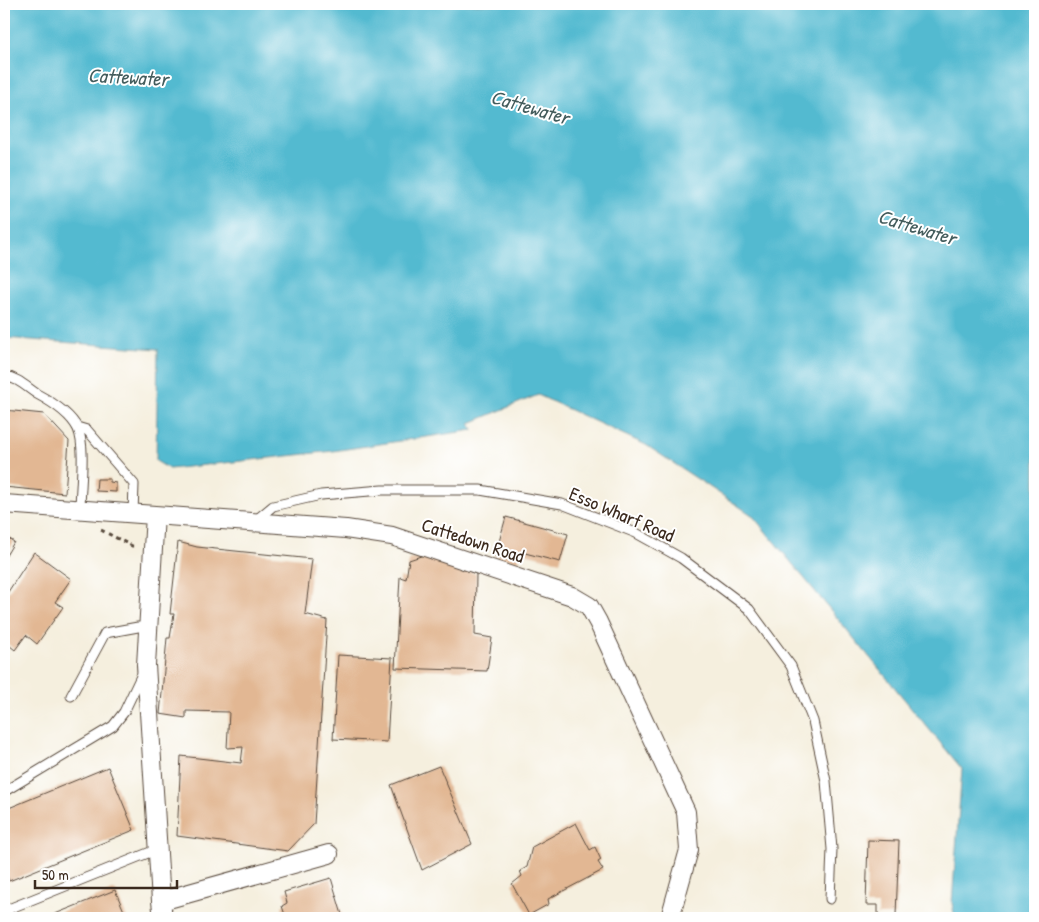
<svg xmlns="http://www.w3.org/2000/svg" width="1039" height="922" font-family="'Patrick Hand',sans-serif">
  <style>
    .water { fill: #53bad0; stroke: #477277 }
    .building { fill: #e2b793 }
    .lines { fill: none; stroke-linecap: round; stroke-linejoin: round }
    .service-casing { stroke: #57483b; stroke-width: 11 }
    .minor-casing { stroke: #57483b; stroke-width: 20 }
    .path { stroke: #57483b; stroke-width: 3; stroke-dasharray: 4 4; stroke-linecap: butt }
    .service { stroke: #fff; stroke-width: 9 }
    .minor { stroke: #fff; stroke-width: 18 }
    .labels { text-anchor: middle; stroke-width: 4; stroke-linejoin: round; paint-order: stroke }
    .street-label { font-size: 19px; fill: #3b2a1e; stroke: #fff }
    .water-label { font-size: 20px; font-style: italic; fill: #435c5c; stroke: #fff }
  </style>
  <rect width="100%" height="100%" fill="#fff"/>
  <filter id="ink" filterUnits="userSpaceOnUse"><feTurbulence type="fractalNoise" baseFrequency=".02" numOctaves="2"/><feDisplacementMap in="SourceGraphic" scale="10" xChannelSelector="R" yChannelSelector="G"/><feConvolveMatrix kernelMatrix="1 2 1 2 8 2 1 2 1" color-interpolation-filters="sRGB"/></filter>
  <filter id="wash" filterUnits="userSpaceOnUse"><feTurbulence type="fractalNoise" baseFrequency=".0096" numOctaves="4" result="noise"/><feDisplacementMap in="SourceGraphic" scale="20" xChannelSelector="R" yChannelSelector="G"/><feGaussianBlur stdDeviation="1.12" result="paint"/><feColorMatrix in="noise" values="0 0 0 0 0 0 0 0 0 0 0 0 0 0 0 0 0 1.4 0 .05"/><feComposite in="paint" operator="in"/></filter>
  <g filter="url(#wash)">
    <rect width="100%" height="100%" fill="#f5efde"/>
    <path class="water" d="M4 4H1035V918H955L952 903 962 769 752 515 646 445 538 395 470 423 473 430 333 451 169 469 156 461 158 349 4 338Z"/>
    <g id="blocks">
      <path class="building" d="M4 410 44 414 69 441 65 493 4 487Z
        M97 479H110V482L116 483V492L96 491Z
        M506 517 568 534 560 562 521 552 518 562 495 556Z
        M4 535 14 542 4 559Z
        M178 542 197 547 312 559 305 614 327 620 314 824 288 851 177 836 181 756 241 763 243 747 227 748 229 712 186 711V718L160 714 167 638H170L174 614H170Z
        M34 552 71 579 55 602 63 607 37 644 26 635 15 650 4 641V598Z
        M424 555 476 574 475 635 492 638 487 671 395 668 400 577 406 579 409 560Z
        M338 655 392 658 387 742 333 739Z
        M439 766 472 844 422 870 391 785Z
        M108 767 134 830 9 881 4 868V810Z
        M576 823 590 850 595 847 601 860 598 862 603 870 548 899 549 904 529 915 512 884 522 876 520 871 527 867 532 847Z
        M868 840 899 841 896 915H878V905H866Z
        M331 878 343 918H286L282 906 287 903 284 892Z
        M115 890 127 918H45Z"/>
    </g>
  </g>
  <g filter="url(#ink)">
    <use href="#blocks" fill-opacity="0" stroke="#57483b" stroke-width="1"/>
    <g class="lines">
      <defs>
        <path id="service" d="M4 376C18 378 25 386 37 394 52 402 70 413 78 429 86 448 80 488 80 510
          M77 427 87 430 134 484 133 514
          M255 521 273 506 321 495 382 490H480L562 504 636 533 681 558 749 609 791 666 813 721 826 781 832 849 830 899
          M71 696 105 633 138 627H149
          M5 791 113 726 124 712 143 672
          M10 918 6 910 158 849"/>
        <path id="minor" d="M4 504 346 529 392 536 572 596 589 606 598 622 686 812 689 850 670 918
          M155 515 146 665 161 901 163 918
          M161 901 329 854"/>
      </defs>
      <use href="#service" class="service-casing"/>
      <use href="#minor" class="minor-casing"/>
      <path class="path" d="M101 530 132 546H136"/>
      <use href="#service" class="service"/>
      <use href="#minor" class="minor"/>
    </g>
  </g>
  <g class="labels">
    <g class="street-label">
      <text transform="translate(622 514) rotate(23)" y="7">Esso Wharf Road</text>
      <text transform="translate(473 540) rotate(18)" y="7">Cattedown Road</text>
    </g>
    <g class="water-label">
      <text transform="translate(128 77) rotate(3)" y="7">Cattewater</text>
      <text transform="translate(530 107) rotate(16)" y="7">Cattewater</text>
      <text transform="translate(917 227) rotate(17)" y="7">Cattewater</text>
    </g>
  </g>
  <rect width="1039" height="922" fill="none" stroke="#fff" stroke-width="20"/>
  <path d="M35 880v8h142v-8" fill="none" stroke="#3b2a1e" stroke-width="2.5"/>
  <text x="42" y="880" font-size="15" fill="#3b2a1e" stroke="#ffffff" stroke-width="4" paint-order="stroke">50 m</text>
</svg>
